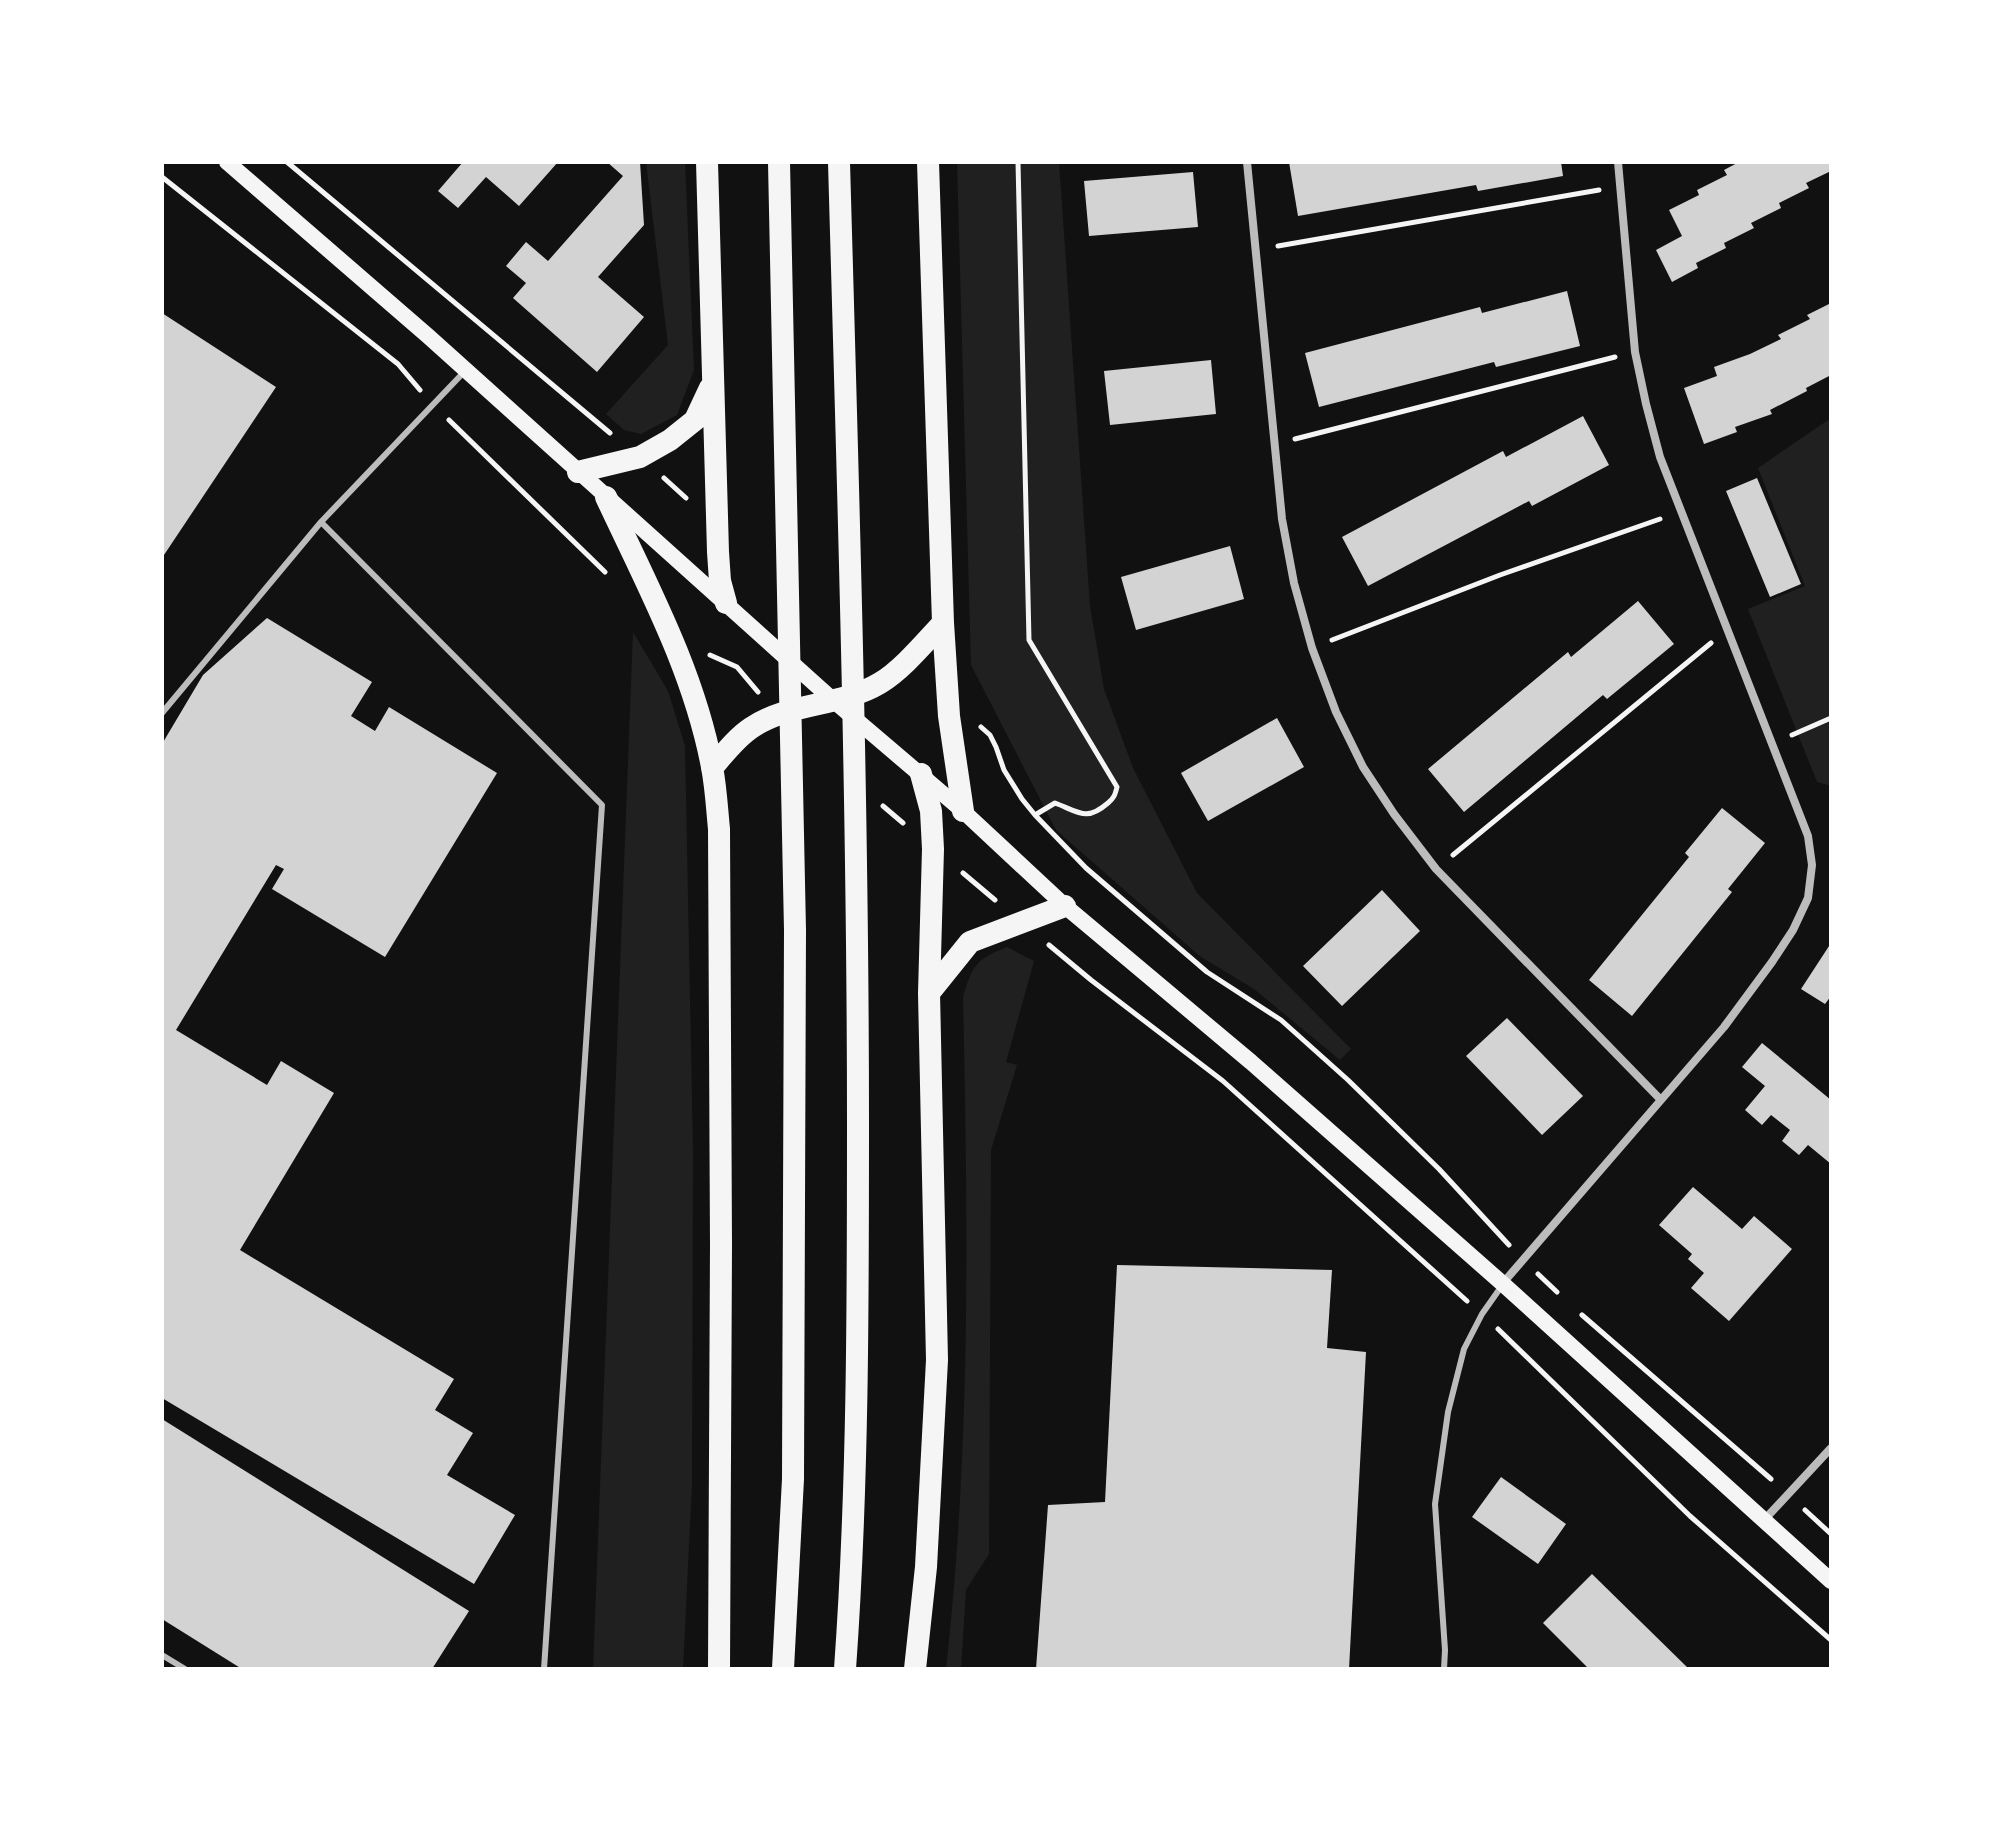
<svg xmlns="http://www.w3.org/2000/svg" width="1993" height="1831" font-family="'IBM Plex Sans',sans-serif">
  <style>
    .green { fill: #202020 }
    .building { fill: #d3d3d3 }
    .lines { fill: none; stroke-linecap: round; stroke-linejoin: round }
    .path { stroke: #f5f5f5; stroke-width: 5 }
    .service { stroke: #bcbcbc; stroke-width: 6 }
    .minor { stroke: #bcbcbc; stroke-width: 8 }
    .secondary { stroke: #f5f5f5; stroke-width: 16 }
    .trunk { stroke: #f5f5f5; stroke-width: 22 }
  </style>
  <rect width="100%" height="100%" fill="#111"/>
  <path class="green" d="M646 162H685L694 370 677 415 641 434 624 430 606 414 668 345Z
    M957 162H1059L1090 606 1104 689 1133 768 1197 893 1351 1049 1340 1060 1254 989 1201 957 1056 830 971 665Z
    M1831 418V786L1817 782 1748 609 1805 586 1758 468Z
    M633 632 668 691 685 746 693 1151 692 1484 683 1669H593Z
    M1007 947 1034 961 1006 1062 1017 1065 991 1150 989 1554 966 1590 961 1669H946C971 1446 968 1221 963 997 972 966 976 959 1007 947Z"/>
  <path class="building" d="M463 162H558L519 206 486 177 458 208 438 191Z
    M607 162H640L644 225 598 277 644 317 597 372 513 298 526 283 506 266 526 242 548 261 623 176Z
    M1289 162H1561L1563 176 1478 191 1476 185 1298 216Z
    M1739 162H1831V171L1806 183 1809 188 1779 203 1781 208 1751 223 1754 228 1724 243 1726 248 1696 263 1698 268 1672 282 1656 250 1682 236 1669 210 1699 195 1697 190 1727 175 1724 170Z
    M1193 172 1198 227 1089 236 1084 181Z
    M1567 291 1580 346 1496 367 1494 362 1319 407 1305 353 1480 307 1482 313Z
    M1831 303V375L1806 388 1807 391 1770 410 1772 414 1735 427 1737 432 1704 444 1684 388 1717 376 1714 367 1750 354 1781 339 1778 335 1810 319 1807 315Z
    M162 313 276 387 162 558Z
    M1211 360 1216 414 1110 425 1104 371Z
    M1583 416 1609 465 1532 506 1529 501 1368 586 1342 537 1503 451 1506 457Z
    M1757 478 1801 584 1770 597 1726 491Z
    M1230 546 1244 599 1136 630 1121 577Z
    M1638 601 1674 644 1607 699 1603 695 1464 812 1428 769 1568 652 1571 657Z
    M267 618 372 682 351 716 375 731 389 707 497 773 385 957 272 889 284 869 276 865 176 1030 267 1085 281 1061 334 1093 240 1250 454 1379 435 1410 473 1433 447 1475 515 1515 474 1584 162 1398V744L203 675Z
    M1277 718 1304 767 1208 821 1181 773Z
    M1722 808 1765 843 1728 889 1732 892 1632 1016 1589 980 1689 857 1685 853Z
    M1382 890 1420 931 1342 1006 1303 966Z
    M1831 943V996L1825 1004 1801 989Z
    M1507 1018 1583 1096 1542 1135 1466 1056Z
    M1762 1043 1831 1100V1164L1808 1145 1799 1155 1782 1141 1790 1130 1771 1115 1762 1125 1745 1110 1765 1086 1742 1067Z
    M1693 1187 1742 1229 1754 1216 1792 1249 1729 1321 1691 1288 1704 1273 1688 1259 1692 1254 1659 1225Z
    M1117 1265 1332 1270 1327 1348 1366 1352 1349 1669H1036L1048 1505 1105 1502Z
    M162 1419 469 1611 432 1669H242L162 1619Z
    M1501 1477 1566 1524 1538 1564 1472 1517Z
    M1592 1574 1689 1669H1589L1543 1623Z"/>
  <g class="lines">
    <path class="path" d="M287 162 610 433
      M1018 162 1029 640 1117 787C1115 795 1114 798 1108 803 1086 822 1079 812 1055 803L1035 815
      M162 177 398 364 420 390
      M1278 246 1599 190
      M449 420 605 572
      M1295 439 1615 357
      M664 478 686 498
      M1332 640 1500 575 1660 519
      M710 655 737 667 758 692
      M981 727 990 735 996 747 1004 770 1022 799 1035 815 1086 868 1207 972 1281 1020 1348 1080 1439 1169 1509 1245
      M1792 735 1831 718
      M883 806 903 823
      M1453 855 1711 643
      M963 873 995 900
      M1049 945 1091 980 1223 1081 1467 1301
      M1538 1274 1557 1292
      M1582 1315 1771 1479
      M1498 1329 1690 1516 1831 1640
      M1805 1510 1831 1534"/>
    <path class="service" d="M465 371 321 522 602 805 544 1669
      M162 713 321 522
      M162 1655 185 1669
      M1444 1669 1445 1650 1435 1504 1448 1412 1464 1349 1482 1314 1501 1287"/>
    <path class="minor" d="M1247 162 1282 519 1294 583 1312 648 1336 712 1363 767 1394 814 1436 869 1661 1100
      M1503 1283 1724 1027 1772 962 1793 930 1808 898 1812 865 1808 836 1660 457 1646 404 1635 352 1618 162
      M1765 1519 1831 1448"/>
    <path class="secondary" d="M227 162 428 336 834 701 963 811 1065 906 1251 1062 1503 1284 1831 1581"/>
    <path class="trunk" d="M707 162 718 552 720 581 726 603
      M779 162 795 930 793 1479 783 1669
      M839 162C848 482 858 803 858 1124 858 1306 858 1488 845 1669
      M928 162 943 623 949 716 963 811
      M578 472 640 457 670 440 695 420 710 388
      M606 497C647 585 694 671 712 767 716 788 717 809 719 829L721 1245 719 1669
      M712 768C724 754 736 738 751 728 789 702 840 707 880 683 902 670 925 642 943 623
      M929 993 970 942 1065 906
      M915 1669 926 1567 937 1360 929 993 933 849 931 811 921 774"/>
  </g>
  <rect width="1993" height="1831" fill="none" stroke="#ffffff" stroke-width="328"/>
</svg>
